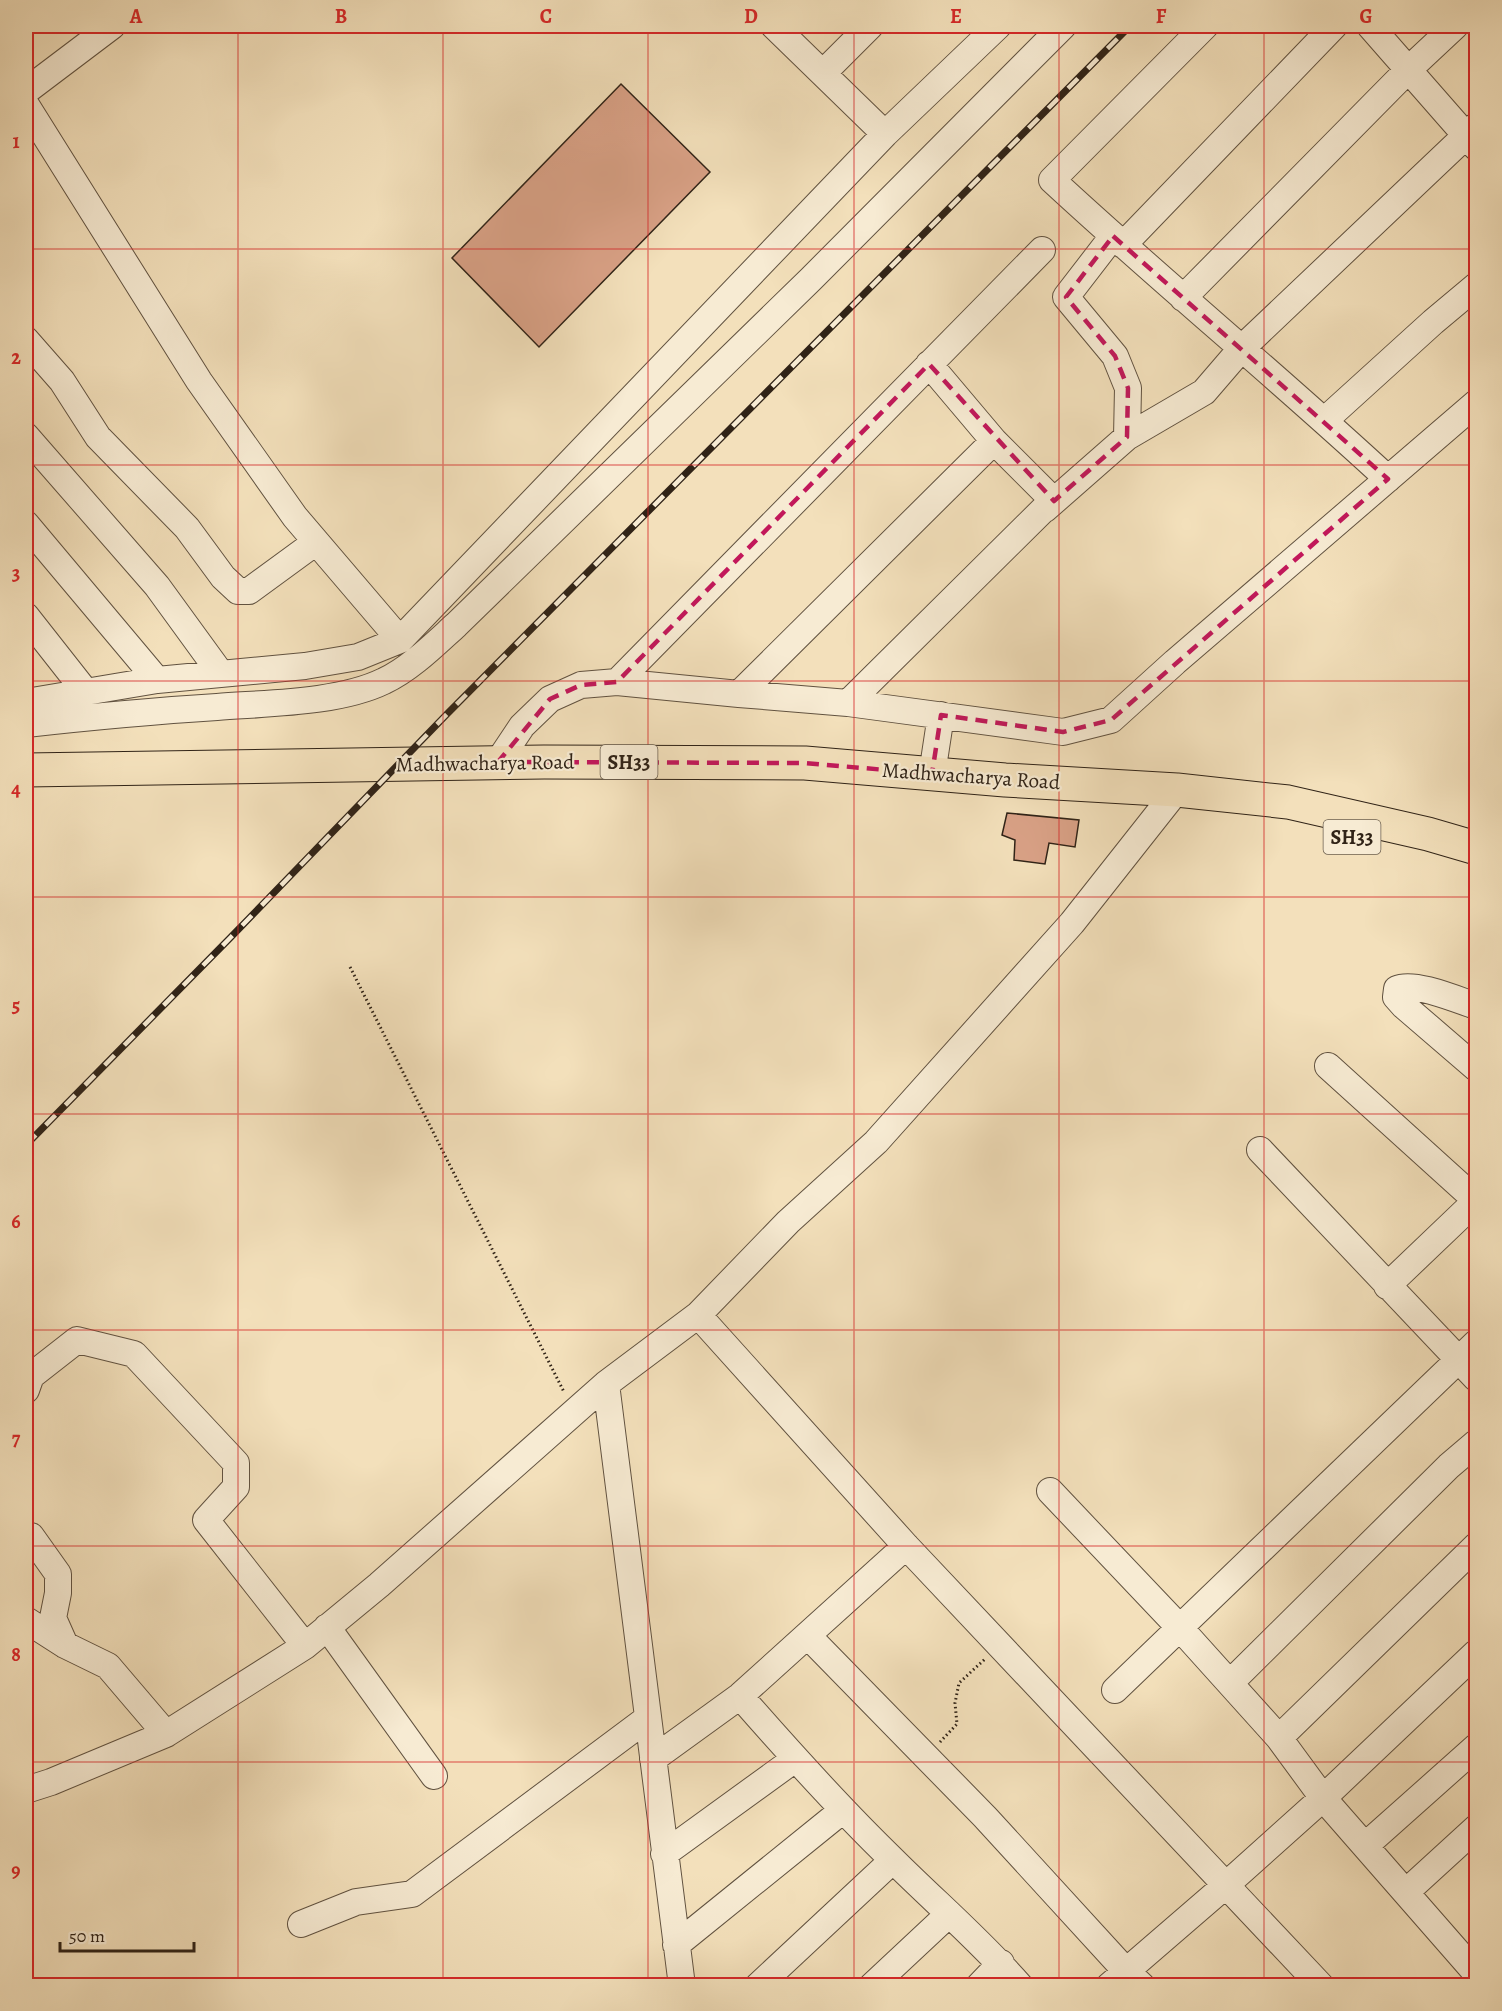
<svg xmlns="http://www.w3.org/2000/svg" width="1502" height="2011" font-family="Alegreya,serif">
  <style>
    .building { fill: #d9a186; stroke: #302317; stroke-width: 1.5 }
    .lines { fill: none; stroke-linecap: round; stroke-linejoin: round }
    .minor-casing { stroke: #615240; stroke-width: 28 }
    .major-casing { stroke: #302317; stroke-width: 35 }
    .path { stroke: #302317; stroke-width: 3; stroke-dasharray: 1.5 3; stroke-linecap: butt }
    .minor { stroke: #f7ebd3; stroke-width: 26 }
    .major { stroke: #f3e0bb; stroke-width: 33 }
    .rail-casing { stroke: #302317; stroke-width: 7 }
    .rail { stroke: #f7ebd3; stroke-width: 4.5; stroke-dasharray: 14; stroke-linecap: butt }
    .marked { fill: none; stroke: #c2185b; stroke-width: 4.5; stroke-dasharray: 12 8; stroke-linejoin: round }
    .grid { fill: none; stroke: #d62828; stroke-width: 1.5; stroke-opacity: 0.55 }
    .labels { text-anchor: middle; stroke-width: 4.5; stroke-linejoin: round; paint-order: stroke }
    .shield { fill: #f7ebd3; stroke: #6c5f4f; stroke-width: 1.5 }
    .shield-label { font-size: 20px; font-weight: bold; fill: #302317 }
    .street-label { font-size: 21px; fill: #302317; stroke: #f7ebd3 }
    .neatline { fill: none; stroke: #d62828; stroke-width: 2 }
    .grid-label { font-size: 20px; text-anchor: middle; font-weight: bold; fill: #d62828 }
  </style>
  <rect width="100%" height="100%" fill="#f3e0bb"/>
  <filter id="stains"><feTurbulence type="fractalNoise" baseFrequency=".00333" numOctaves="4"/><feColorMatrix values="0 0 0 0 .2 0 0 0 0 .09 0 0 0 0 .02 0 0 0 .5 -.17"/></filter>
  <radialGradient id="worn" r=".72"><stop offset=".6" stop-color="#630" stop-opacity="0"/><stop offset="1" stop-color="#630" stop-opacity=".3"/></radialGradient>
  <path class="building" d="M621 84 710 172 539 347 452 258Z
    M1007 813 1079 820 1075 847 1049 843 1045 864 1014 860 1015 840 1002 835Z"/>
  <g class="lines">
    <defs>
      <path id="minor" d="M774 26 885 134
        M1205 26 1052 180C1162 282 1278 377 1388 479
        M1370 26 1476 147
        M823 73 870 26
        M26 91 112 26
        M26 105 199 381 295 517 400 640
        M1113 236 1066 297 1115 356 1128 388 1127 437
        M1123 245 1334 26
        M1183 298 1408 70 1455 26
        M26 340 62 381 98 437 187 528 223 577 238 591H249L316 542
        M1325 420 1433 322 1476 286
        M26 436 157 586 221 674
        M1045 509 1127 437 1204 392 1241 349 1476 126
        M26 524 157 680
        M26 616 85 691
        M617 682 1042 250
        M739 694 994 441
        M26 702 157 680 305 666 358 657 400 640 885 134 998 26
        M848 703 1053 500 994 441 929 364
        M26 724C89 717 153 711 217 707 268 703 339 703 384 681 410 669 435 644 456 625L811 279 1063 26
        M498 762 522 726 550 699 581 685 617 682 739 694 848 703 1063 732 1111 720 1175 662 1476 403
        M932 774 941 715
        M1476 1006C1458 1000 1414 981 1397 989L1396 997 1404 1006 1476 1068
        M1328 1066 1476 1200
        M1260 1150 1476 1378
        M1387 1286 1476 1201
        M698 1315 906 1546 1321 1986
        M606 1384 682 1986
        M26 1390 31 1376 77 1340 134 1354 236 1463V1487L206 1520 305 1646
        M1050 1491 1180 1628 1279 1738 1323 1798 1476 1973
        M31 1536 58 1574V1593L53 1618 65 1645
        M26 1620 65 1645 108 1666 166 1734
        M327 1627 434 1776
        M808 1636 985 1817 1125 1970 1142 1986
        M1230 1683 1449 1466 1476 1443
        M1115 1690 1476 1343
        M740 1696C789 1752 839 1808 893 1860 935 1902 981 1941 1020 1986
        M1279 1738 1476 1546
        M653 1759 740 1696 906 1546
        M26 1790 51 1782 166 1734 305 1646 379 1585 606 1384 698 1315 788 1222 876 1142 1072 923 1177 790
        M1366 1845 1476 1747
        M664 1854 795 1759
        M1406 1892 1476 1828
        M301 1924 356 1902 412 1894 648 1718
        M676 1945 843 1810
        M758 1986 893 1860
        M872 1986 949 1914
        M979 1986 1001 1963
        M1109 1986 1226 1885 1323 1798 1476 1653"/>
      <path id="major" d="M26 770 544 762 805 763 1005 780 1177 790 1288 802 1428 834 1476 848"/>
    </defs>
    <use href="#minor" class="minor-casing"/>
    <use href="#major" class="major-casing"/>
    <path class="path" d="M350 967 564 1392
      M940 1742 957 1724 955 1703 959 1683 985 1659"/>
    <use href="#minor" class="minor"/>
    <use href="#major" class="major"/>
    <defs>
      <path id="rail" d="M26 1145 231 937 447 714 1130 26"/>
    </defs>
    <use href="#rail" class="rail-casing"/>
    <use href="#rail" class="rail"/>
  </g>
  <path class="marked" d="M1113 236 1388 479 1111 720 1063 732 941 715 932 774 805 763 498 762 550 699 581 685 617 682 929 364 1054 501 1127 437 1128 388 1115 356 1066 297Z"/>
  <path class="grid" d="M238 26V1986M443 26V1986M648 26V1986M854 26V1986M1059 26V1986M1264 26V1986M26 249H1476M26 465H1476M26 681H1476M26 897H1476M26 1114H1476M26 1330H1476M26 1546H1476M26 1762H1476"/>
  <g class="labels">
    <g class="shield">
      <rect x="600.5" y="745" width="57" height="34" rx="4.5"/>
      <rect x="1323.5" y="820" width="57" height="34" rx="4.5"/>
    </g>
    <g class="shield-label">
      <text x="629" y="769">SH33</text>
      <text x="1352" y="844">SH33</text>
    </g>
    <g class="street-label">
      <text transform="translate(485 763) rotate(-1)" y="7">Madhwacharya Road</text>
      <text transform="translate(971 776) rotate(4)" y="7">Madhwacharya Road</text>
    </g>
  </g>
  <rect width="1502" height="2011" fill="none" stroke="#f3e0bb" stroke-width="66"/>
  <path d="M60 1942v9h134v-9" fill="none" stroke="#302317" stroke-width="3"/>
  <text x="69" y="1942" font-size="18" fill="#302317" stroke="#f7ebd3" stroke-width="4.5" paint-order="stroke">50 m</text>
  <rect x="33" y="33" width="1436" height="1945" class="neatline"/>
  <g class="grid-label">
    <text x="136" y="23">A</text>
    <text x="341" y="23">B</text>
    <text x="546" y="23">C</text>
    <text x="751" y="23">D</text>
    <text x="956" y="23">E</text>
    <text x="1161" y="23">F</text>
    <text x="1366" y="23">G</text>
    <text x="16" y="148">1</text>
    <text x="16" y="364">2</text>
    <text x="16" y="580">3</text>
    <text x="16" y="796">4</text>
    <text x="16" y="1012">5</text>
    <text x="16" y="1228">6</text>
    <text x="16" y="1445">7</text>
    <text x="16" y="1661">8</text>
    <text x="16" y="1877">9</text>
  </g>
  <rect width="100%" height="100%" filter="url(#stains)"/>
  <rect width="100%" height="100%" fill="url(#worn)"/>
</svg>
